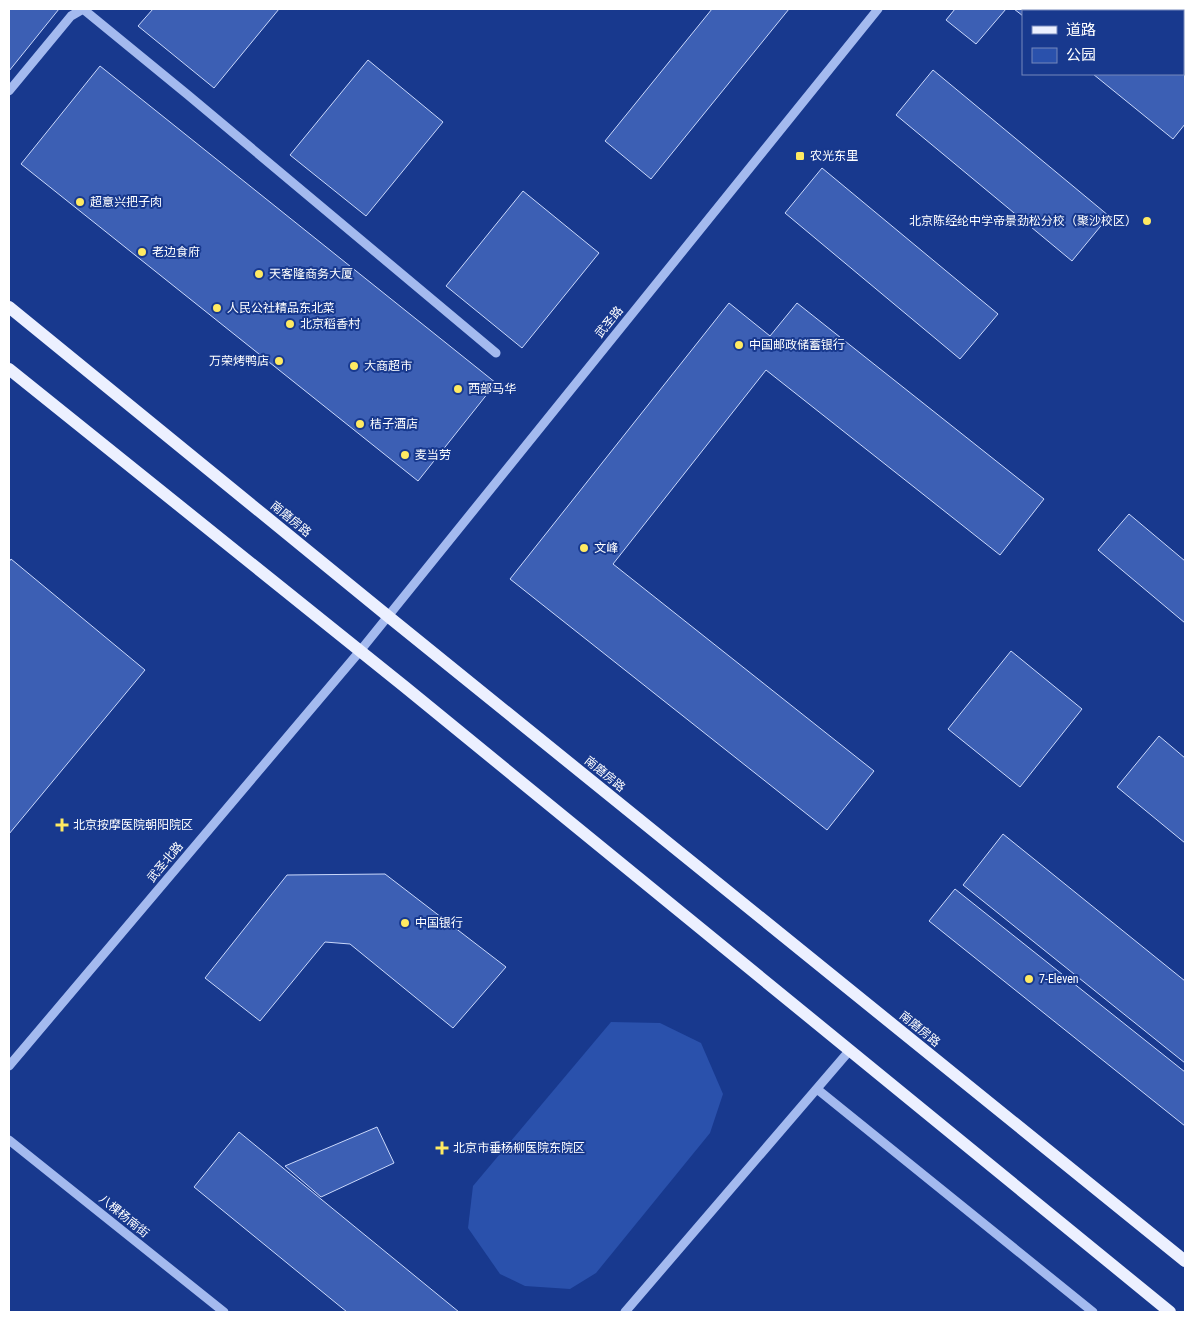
<svg xmlns="http://www.w3.org/2000/svg" width="1194" height="1321" font-family="'Roboto Condensed','Noto Sans SC',sans-serif">
  <style>
    .green { fill: #2a51ac }
    .building { fill: #3c5fb4; stroke: #cad8fb }
    .lines { fill: none; stroke-linecap: round; stroke-linejoin: round }
    .minor { stroke: #a4baef; stroke-width: 9 }
    .major { stroke: #ecf0ff; stroke-width: 12 }
    .poi-dot { fill: #ffea62; stroke: #18398e; stroke-width: 2 }
    .labels { text-anchor: middle; stroke-width: 4; stroke-linejoin: round; paint-order: stroke }
    .poi-label { font-size: 12px; fill: #fff; stroke: #18398e; text-anchor: start }
    .street-label { font-size: 12px; fill: #fff; stroke: #18398e }
  </style>
  <rect width="100%" height="100%" fill="#18398e"/>
  <path class="green" d="M611 1022 660 1023 701 1043 723 1094 710 1133 596 1273 570 1289 525 1286 500 1274 468 1228 473 1186Z"/>
  <path class="building" d="M9 9H59L9 71Z
    M153 9H279L214 88 138 26Z
    M712 9H789L651 179 605 141Z
    M955 9H1006L976 44 946 20Z
    M1014 9H1112L1115 11H1023V16Z
    M368 60 443 122 366 216 290 155Z
    M100 66 496 383 418 481 21 164Z
    M1183 67 1185 69V124L1173 139 1093 74H1183Z
    M933 70 1109 216 1072 261 896 115Z
    M822 168 998 314 960 359 785 213Z
    M523 191 599 253 522 348 446 286Z
    M729 303 770 336 797 303 1044 499 1000 555 766 370 613 564 874 771 827 830 510 579Z
    M1129 514 1185 561V623L1098 550Z
    M11 559 145 670 9 834V562Z
    M1011 651 1082 709 1020 787 948 729Z
    M1159 736 1185 758V843L1117 787Z
    M1003 834 1185 981V1063L963 885Z
    M385 874 506 967 453 1028 350 944 325 942 260 1021 205 978 287 875Z
    M955 889 1185 1072V1126L929 921Z
    M377 1127 394 1163 321 1197 285 1166Z
    M239 1132 459 1312H347L194 1187Z"/>
  <g class="lines">
    <path class="minor" d="M83 9 188 95 496 353
      M9 91 71 16 83 9
      M9 1066 360 651 878 9
      M817 1089 1093 1312
      M9 1140 224 1312
      M625 1312 850 1050"/>
    <path class="major" d="M9 307 389 617 1185 1261
      M9 369 405 687 1170 1312"/>
  </g>
  <g class="poi-dot">
    <rect x="795" y="151" width="10" height="10" rx="2.5"/>
    <circle cx="80" cy="202" r="5"/>
    <circle cx="1147" cy="221" r="5"/>
    <circle cx="142" cy="252" r="5"/>
    <circle cx="259" cy="274" r="5"/>
    <circle cx="217" cy="308" r="5"/>
    <circle cx="290" cy="324" r="5"/>
    <circle cx="739" cy="345" r="5"/>
    <circle cx="279" cy="361" r="5"/>
    <circle cx="354" cy="366" r="5"/>
    <circle cx="458" cy="389" r="5"/>
    <circle cx="360" cy="424" r="5"/>
    <circle cx="405" cy="455" r="5"/>
    <circle cx="584" cy="548" r="5"/>
    <path d="M59.5 817.5h5v5h5v5h-5v5h-5v-5h-5v-5h5z"/>
    <circle cx="405" cy="923" r="5"/>
    <circle cx="1029" cy="979" r="5"/>
    <path d="M439.5 1140.5h5v5h5v5h-5v5h-5v-5h-5v-5h5z"/>
  </g>
  <g class="labels">
    <g class="poi-label">
      <text x="810" y="160">农光东里</text>
      <text x="90" y="206">超意兴把子肉</text>
      <text x="1137" y="225" text-anchor="end">北京陈经纶中学帝景劲松分校（聚沙校区）</text>
      <text x="152" y="256">老边食府</text>
      <text x="269" y="278">天客隆商务大厦</text>
      <text x="227" y="312">人民公社精品东北菜</text>
      <text x="300" y="328">北京稻香村</text>
      <text x="749" y="349">中国邮政储蓄银行</text>
      <text x="269" y="365" text-anchor="end">万荣烤鸭店</text>
      <text x="364" y="370">大商超市</text>
      <text x="468" y="393">西部马华</text>
      <text x="370" y="428">桔子酒店</text>
      <text x="415" y="459">麦当劳</text>
      <text x="594" y="552">文峰</text>
      <text x="73" y="829">北京按摩医院朝阳院区</text>
      <text x="415" y="927">中国银行</text>
      <text x="1039" y="983">7-Eleven</text>
      <text x="453" y="1152">北京市垂杨柳医院东院区</text>
    </g>
    <g class="street-label">
      <text transform="translate(609 322) rotate(-51)" y="4">武圣路</text>
      <text transform="translate(291 519) rotate(39)" y="4">南磨房路</text>
      <text transform="translate(605 774) rotate(39)" y="4">南磨房路</text>
      <text transform="translate(165 862) rotate(-50)" y="4">武圣北路</text>
      <text transform="translate(920 1029) rotate(39)" y="4">南磨房路</text>
      <text transform="translate(124 1216) rotate(39)" y="4">八棵杨南街</text>
    </g>
  </g>
  <rect width="1194" height="1321" fill="none" stroke="#ffffff" stroke-width="20"/>
  <rect x="1022" y="10" width="162" height="65" fill="#18398e" stroke="#7488bb"/>
  <rect x="1032" y="26" width="25" height="8" fill="#ecf0ff" stroke="#7488bb"/>
  <text x="1066" y="35" font-size="15" fill="#ffffff">道路</text>
  <rect x="1032" y="48" width="25" height="15" fill="#2a51ac" stroke="#7488bb"/>
  <text x="1066" y="60" font-size="15" fill="#ffffff">公园</text>
</svg>
